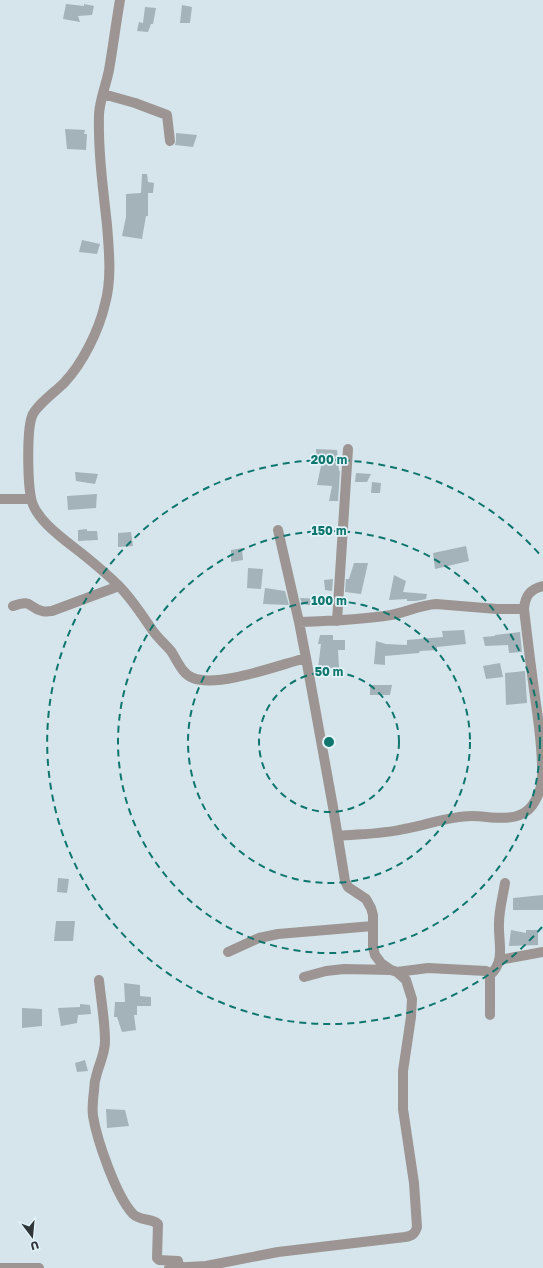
<svg xmlns="http://www.w3.org/2000/svg" width="543" height="1268" font-family="'Golos Text',sans-serif">
  <style>
    .building { fill: #a4b3b9 }
    .lines { fill: none; stroke-linecap: round; stroke-linejoin: round }
    .minor { stroke: #9c9593; stroke-width: 10 }
    .ring { fill: none; stroke: #0f766e; stroke-width: 2; stroke-dasharray: 7 5 }
    .centre { fill: #0f766e; stroke: #e2f2f9; stroke-width: 2 }
    .ring-label { font-size: 12px; text-anchor: middle; font-weight: bold; fill: #0f766e; stroke: #e2f2f9; stroke-width: 3.5; stroke-linejoin: round; paint-order: stroke }
  </style>
  <rect width="100%" height="100%" fill="#d5e5eb"/>
  <path class="building" d="M66 4 84 6V4L94 6 92 15 78 16 80 22 63 19Z
    M182 5 192 7 190 23H180Z
    M145 7 156 8 153 24H151L148 32 137 31 139 22 143 23Z
    M65 129 85 130 84 134H87L86 150 67 149Z
    M176 133 197 135 193 147 175 145 176 141Z
    M142 174H147L148 182 154 183 153 193H148V216H146L142 239 122 236 126 217V194L141 193Z
    M82 240 100 244 97 254 79 252Z
    M316 449 337 450 339 471H340L338 501H329L332 486 317 485 322 461H317Z
    M75 472 98 474 95 484 76 481Z
    M356 473 371 474 367 482H355Z
    M372 482 381 483 380 493H371Z
    M97 494 96 508 68 510 67 496Z
    M87 529V531H97L98 540 78 541V530Z
    M131 532 133 546 118 547V533Z
    M466 546 469 561 435 569 433 553Z
    M242 548 243 560 231 562V550Z
    M354 563H368L361 594 345 592 346 579H349Z
    M248 568 263 569 261 589 247 588Z
    M394 575 406 581 403 592 427 594 426 599 416 601H407V599L389 600Z
    M333 579 332 591 325 590 324 580Z
    M265 588 285 591 289 605 263 604Z
    M300 598 322 599 321 607 302 604Z
    M464 630 466 644 437 647V650L420 651 419 653 385 656V665L374 664 376 641 386 644 407 645V640L443 637 442 631Z
    M520 632 522 652 509 653 508 645 485 646 483 637 495 636V635Z
    M320 635H333V640H345V650H338L339 668H318L321 644H318Z
    M500 663 503 677 486 679 483 666Z
    M525 671 527 703 506 705 505 673Z
    M370 685H392L390 695H370Z
    M58 878 69 879 67 893 57 892Z
    M543 895V910H513V898Z
    M56 921H75L73 941H54Z
    M511 930 526 933V930H538V945L509 946Z
    M124 983 140 985V996L151 997V1006H137V1015H134L136 1030 122 1032 117 1017H114L115 1002H125Z
    M80 1004 90 1005 91 1014 78 1015 77 1023 61 1026 58 1008 80 1007Z
    M22 1008 42 1009V1026L22 1028Z
    M85 1060 88 1071 77 1072 75 1063Z
    M106 1109 125 1110 129 1126 107 1128Z"/>
  <g class="lines">
    <path class="minor" d="M120 0C116 23 113 47 109 70 106 85 100 99 99 114 98 151 103 188 107 225 109 251 112 279 105 304 99 330 83 363 64 383 55 392 39 403 33 414 26 427 28 483 31 498 35 521 68 542 85 556 96 565 108 575 118 585 132 599 142 615 153 631 158 638 165 644 171 651 177 660 182 674 193 678 218 688 279 665 306 658L333 807 345 881 348 887 366 899 371 908 373 915V947L375 955 381 963 391 970 397 972 406 980 412 999 411 1017 403 1071V1109L414 1183 417 1227C415 1234 412 1236 405 1237L278 1252 206 1266 169 1268
      M103 94 135 103 167 115 170 141
      M0 499H31
      M278 530 299 622
      M13 606C33 599 27 607 42 611 45 612 49 611 52 611L119 586
      M337 621 348 449
      M306 658 299 622C330 621 361 620 391 615 406 612 421 605 436 604L497 609H524
      M338 836C360 834 383 834 404 829 427 825 449 816 472 816 490 816 513 823 528 810 535 804 541 790 542 781 543 758 540 733 537 711 532 677 528 643 524 609 525 596 530 589 543 586
      M228 952 259 938 278 934 373 926
      M499 960 543 952
      M397 972 428 968 486 971 488 972 490 975V1015
      M490 975C506 961 498 942 499 923 499 910 503 896 505 883
      M304 977 326 971 344 969 391 970
      M99 980C101 1000 105 1021 105 1041 105 1053 100 1062 97 1073 95 1079 94 1085 94 1091 93 1099 92 1108 93 1116 97 1140 116 1196 133 1214 140 1221 151 1218 158 1224L157 1258 159 1260 178 1261 179 1267
      M0 1268H39"/>
  </g>
  <g class="ring">
    <circle cx="329" cy="742" r="70"/>
    <circle cx="329" cy="742" r="141"/>
    <circle cx="329" cy="742" r="211"/>
    <path d="M542 927A282 282 0 1 1 542 557"/>
  </g>
  <circle cx="329" cy="742" r="6" class="centre"/>
  <g class="ring-label">
    <text x="329" y="464">200 m</text>
    <text x="329" y="535">150 m</text>
    <text x="329" y="605">100 m</text>
    <text x="329" y="676">50 m</text>
  </g>
  <g transform="translate(32 1236) rotate(164)" stroke="#e2f2f9" stroke-width="3" paint-order="stroke">
  <path d="M0-3L7 15L0 10L-7 15Z" fill="#2f3538"/>
  <text y="-6" font-size="11" font-weight="bold" text-anchor="middle" fill="#2f3538">U</text>
  </g>
</svg>
